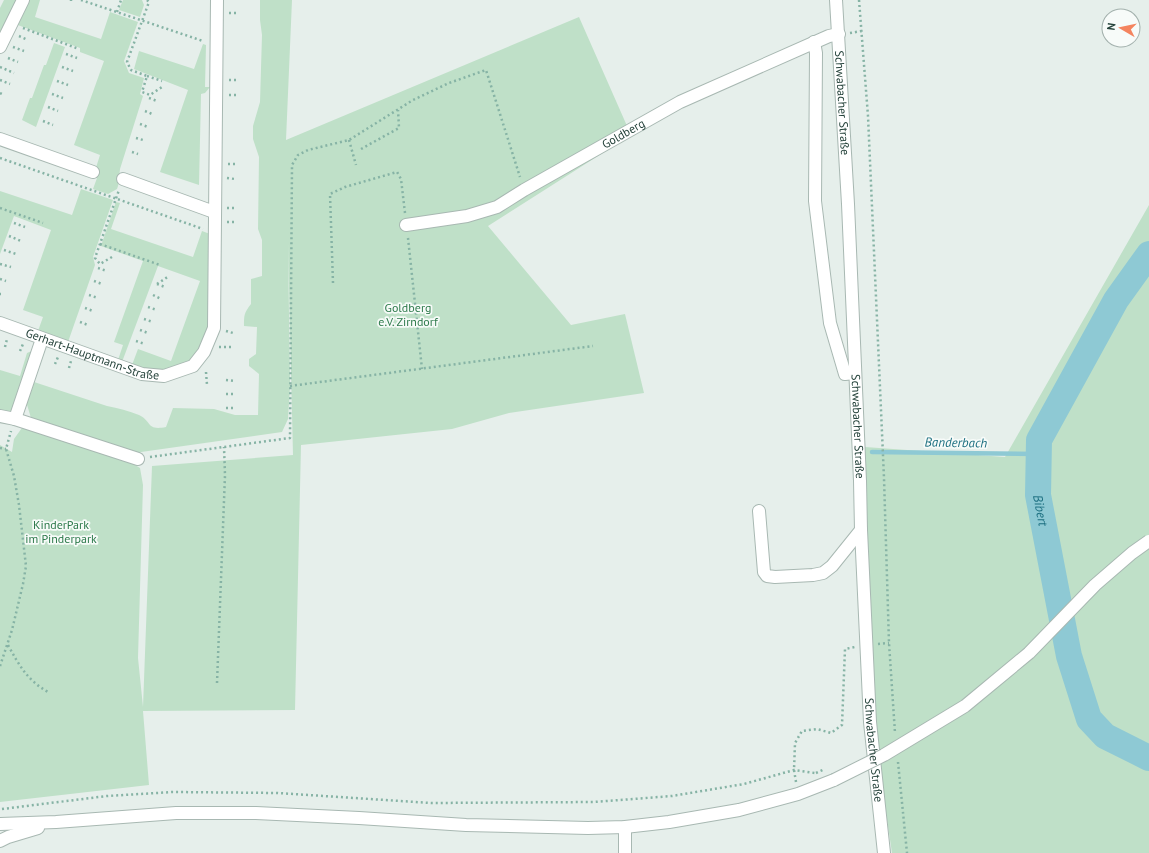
<svg xmlns="http://www.w3.org/2000/svg" width="1149" height="853" font-family="'PT Sans',sans-serif">
  <style>
    .green { fill: #bfe0c8 }
    .lines { fill: none; stroke-linecap: round; stroke-linejoin: round }
    .stream { stroke: #8ec9d4; stroke-width: 4.5 }
    .river { stroke: #8ec9d4; stroke-width: 26 }
    .minor-casing { stroke: #a8b8b2; stroke-width: 14 }
    .path { stroke: #86b3a5; stroke-width: 2.5; stroke-dasharray: 2 3; stroke-linecap: butt }
    .minor { stroke: #fff; stroke-width: 12 }
    .minor-bridge-casing { stroke: #a8b8b2; stroke-width: 14; stroke-linecap: butt }
    .path-bridge { stroke: #86b3a5; stroke-width: 2.5; stroke-dasharray: 2 3; stroke-linecap: butt }
    .minor-bridge { stroke: #fff; stroke-width: 12 }
    .labels { text-anchor: middle; stroke-width: 3.5; stroke-linejoin: round; paint-order: stroke }
    .street-label { font-size: 12px; fill: #24423a; stroke: #f7fbf9 }
    .park-label { font-size: 12px; fill: #2d7a4b; stroke: #f7fbf9 }
    .water-label { font-size: 13px; font-style: italic; fill: #1c6f80; stroke: #f7fbf9 }
  </style>
  <rect width="100%" height="100%" fill="#e6efeb"/>
  <path class="green" d="M4 0H18L0 37V8Z
    M27 0H40L35 17 101 39 110 12 138 22 124 61 129 73 144 78 140 94 143 96 120 169 118 186 117 189 108 194 93 189 97 178 93 177 100 155 74 145 104 61 80 52V48L15 24Z
    M123 0H142L144 5 140 17 119 10Z
    M260 0H292L286 140 579 17 631 135 488 226 571 325 625 314 644 393 509 413 452 429 301 445 295 710 143 711 149 785 0 802V445L12 452 14 439 24 425 127 460 140 468 143 485 138 658 143 707 152 466 293 455 288 243 290 386 288 419 282 432 134 453 31 418 25 398 31 381 107 406C118 408 129 411 139 415 152 421 146 431 166 427L173 408 214 409 235 415H258L259 374 249 366V359L256 354 257 327 244 326C244 315 244 313 251 304V279L262 276V240L258 229 259 157 253 139V126L260 102 262 35 260 20Z
    M54 43 65 47 36 127 22 120 30 98H32L44 65H46Z
    M203 44 206 45 205 87H210L205 93 201 94 199 185 160 172 188 90 134 69 139 51 194 69Z
    M81 189 113 200 93 257 95 265 68 342 38 331 43 317 23 310 51 230 14 216 0 254V191L72 215Z
    M116 202 120 203 111 229 193 257 202 231 210 234 209 327 200 350 186 364 163 372 145 370 132 365 138 349 171 361 200 281 158 266 122 362 118 360 123 345 114 342 143 261 101 246Z
    M1149 205V853H892L872 718 865 447 1005 457Z
    M34 350 15 410 9 414 0 412V370L20 376 27 353Z"/>
  <g class="lines">
    <path class="stream" d="M872 452 1039 454"/>
    <path class="river" id="s1" d="M1149 254 1116 300 1039 440 1038 495 1069 656 1089 719 1105 736 1149 758"/>
    <defs>
      <g id="minor">
        <path id="s2" d="M836 0 848 204 860 481 861 530 870 722 884 853"/>
        <path d="M814 42 816 53 815 201 830 323 845 374 854 373"/>
        <path d="M0 47 23 0"/>
        <path d="M0 139 93 172"/>
        <path d="M123 179 214 212"/>
        <path id="s3" d="M406 225 467 216 497 207 524 190 680 102 829 36 839 34"/>
        <path id="s4" d="M0 323 142 374 164 376 193 366 204 352 214 328 217 0"/>
        <path d="M0 416 15 419 138 459"/>
        <path d="M15 419 42 339"/>
        <path d="M759 511 764 572 767 576 775 577 813 575 823 573 832 566 861 530"/>
        <path d="M0 824 56 822 176 813H256L359 818 466 825 588 828 625 827 669 822 739 810 798 794 834 780"/>
        <path d="M625 827V853"/>
        <path d="M0 841 8 837 38 828"/>
      </g>
    </defs>
    <use href="#minor" class="minor-casing"/>
    <path class="path" d="M81 0 203 41
      M147 0 149 2 127 62 131 70 147 76 142 92 150 95 162 87
      M859 0 868 116 884 478 889 643 895 733
      M71 1V0
      M117 12 121 0
      M229 13H236
      M23 28 79 49
      M850 33 862 31
      M19 36 28 40
      M13 47 24 51
      M66 54 77 58
      M8 58 18 62
      M0 67 14 73
      M62 67 73 71
      M147 76 162 81
      M0 80 10 84
      M229 80H237
      M57 81 68 85
      M0 93 4 95
      M52 94 63 98
      M229 95H237
      M149 98 157 101
      M48 107 58 111
      M145 111 152 114
      M43 121 53 125
      M140 124 148 127
      M136 138 143 140
      M349 140 356 165
      M361 149 399 128 398 110
      M132 152 138 154
      M0 158 203 229
      M228 164H235
      M227 178 235 179
      M0 208 43 223
      M227 208H234
      M227 222H234
      M14 223 25 227
      M9 236 21 241
      M408 238 422 369
      M100 244 160 265
      M4 250 16 254
      M112 257 100 264 95 258 119 190
      M0 264 11 267
      M98 268 107 271
      M0 279 6 281
      M94 281 102 284
      M333 283 330 194 345 187 397 172 401 179 405 213
      M157 284 169 276
      M157 284 165 287
      M0 294H1
      M89 295 98 298
      M153 295 161 299
      M148 307 157 310
      M85 308 93 311
      M144 319 153 322
      M80 322 88 325
      M140 330 148 333
      M226 331 233 333
      M136 341 145 344
      M5 347 7 339
      M219 347H233
      M20 351 23 344
      M55 364 58 357
      M69 368 71 361
      M206 372 207 385
      M226 380 235 381
      M290 386 593 346
      M226 394H235
      M226 408H235
      M0 448 6 449
      M150 457 290 438 292 165 298 155 308 150 349 140 413 100 449 83 486 70 520 177
      M878 644 889 643
      M8 645C19 665 27 680 48 692
      M0 666 12 630 23 584 26 566 19 505 14 476 6 449 11 431
      M217 683 225 475 224 447
      M898 762 907 853
      M796 782 794 770 795 743 802 731 817 729 831 733 842 725 845 649 855 647
      M2 809 107 796 173 792 278 793 431 803 594 802 672 796 744 784 794 770 815 773"/>
    <use href="#minor" class="minor"/>
    <defs>
      <path id="minor-bridge" d="M834 780 884 755 965 706 1029 653 1095 585 1132 553 1149 541"/>
    </defs>
    <use href="#minor-bridge" class="minor-bridge-casing"/>
    <path class="path-bridge" d="M816 773 825 769"/>
    <use href="#minor-bridge" class="minor-bridge"/>
  </g>
  <g class="labels">
    <g class="street-label">
      <text dy="4" stroke="none"><textPath href="#s2" startOffset="103">Schwabacher Straße</textPath></text>
      <text dy="4" stroke="none"><textPath href="#s3" startOffset="239">Goldberg</textPath></text>
      <text dy="4" stroke="none"><textPath href="#s4" startOffset="98">Gerhart-Hauptmann-Straße</textPath></text>
      <text dy="4" stroke="none"><textPath href="#s2" startOffset="427">Schwabacher Straße</textPath></text>
      <text dy="4" stroke="none"><textPath href="#s2" startOffset="751">Schwabacher Straße</textPath></text>
    </g>
    <g class="park-label">
      <text x="408" y="312">Goldberg<tspan x="408" dy="14">e.V. Zirndorf</tspan></text>
      <text x="61" y="529">KinderPark<tspan x="61" dy="14">im Pinderpark</tspan></text>
    </g>
    <g class="water-label">
      <text transform="translate(956 442) rotate(1)" y="5">Banderbach</text>
      <text dy="5" stroke="none"><textPath href="#s1" startOffset="287">Bibert</textPath></text>
    </g>
  </g>
  <g transform="translate(1121 28) rotate(279)"><circle r="19" fill="#f7fbf9" stroke="#a3b1ad"/>
  <path d="M0-3L7 15L0 10L-7 15Z" fill="#f4845f"/>
  <text y="-6" font-size="11" font-weight="bold" text-anchor="middle" fill="#24423a">N</text>
  </g>
</svg>
